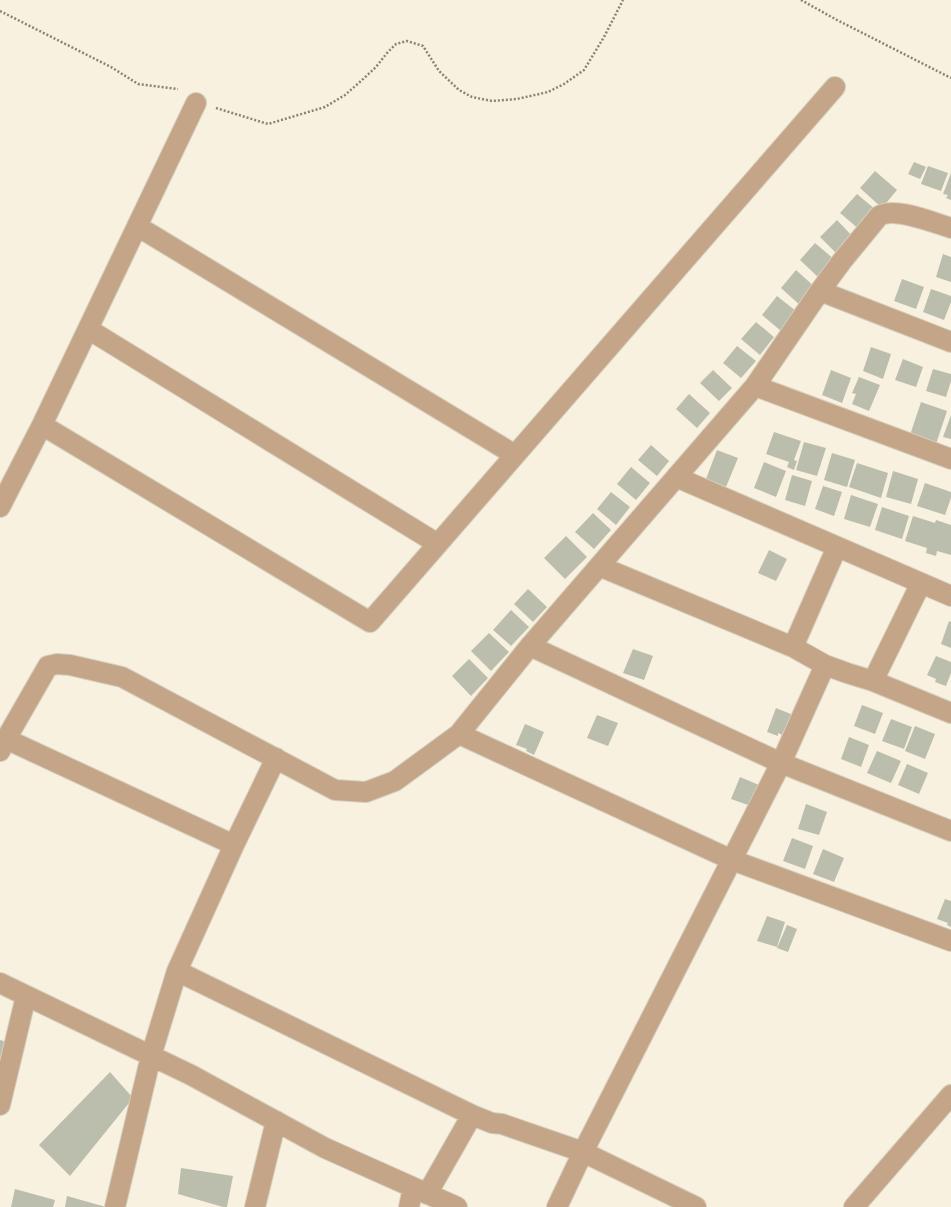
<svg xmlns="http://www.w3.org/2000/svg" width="951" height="1207" font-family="'Zilla Slab',serif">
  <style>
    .building { fill: #bbbead }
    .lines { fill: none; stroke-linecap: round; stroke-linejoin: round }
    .minor-casing { stroke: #d5cfbf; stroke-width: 22 }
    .path { stroke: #888377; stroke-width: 2.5; stroke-dasharray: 2 2; stroke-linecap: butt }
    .minor { stroke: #c4a588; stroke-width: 20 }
  </style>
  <rect width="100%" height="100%" fill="#f8f1df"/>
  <path class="building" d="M914 162 926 167 920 179 908 174Z
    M928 166 948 173 941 191 921 184Z
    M875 171 897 190 882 208 860 188Z
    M951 173V200L946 198 948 195 943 194Z
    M857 194 876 210 860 230 840 213Z
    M837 220 855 239 839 256 820 237Z
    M815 243 835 260 819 278 800 260Z
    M943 254 951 257V282L936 277Z
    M796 270 817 289 802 307 781 288Z
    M902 279 924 287 916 309 894 301Z
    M931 289 951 296V302L944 320 923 312Z
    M777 296 796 311 781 331 762 315Z
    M756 322 774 337 760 355 741 339Z
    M737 346 756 361 741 378 723 363Z
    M871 347 891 354 883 379 863 371Z
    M903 359 923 367 916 387 895 380Z
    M933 369 951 374V381L946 397 926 391Z
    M713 370 732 388 719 401 700 383Z
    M831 370 851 378 842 403 822 395Z
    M859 377 880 385 869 411 852 404 856 394 852 393Z
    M689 394 710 413 697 428 676 409Z
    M921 402 947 411 936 444 910 435Z
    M951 415V439L943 437Z
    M774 432 801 441 794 460 797 461 794 470 787 467 789 462 766 454Z
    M804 442 826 448 817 476 796 470Z
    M651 445 669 461 657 476 638 460Z
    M717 450 738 458 726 487 706 479Z
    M832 453 855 460 847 487 824 480Z
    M764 462 786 471 776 497 754 488Z
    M857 463 888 473 881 498 849 487Z
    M631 467 650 483 636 500 617 484Z
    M893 471 918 479 911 504 886 497Z
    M792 475 812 481 805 506 785 500Z
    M925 483 951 492V498L945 515 917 506Z
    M823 486 842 492 834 516 815 509Z
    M611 492 630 507 616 525 597 509Z
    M851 495 878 504 870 527 844 519Z
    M882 507 909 516 902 539 875 530Z
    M593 513 611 530 594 549 575 532Z
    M913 516 935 523 936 520 951 525V555L937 551 936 556 926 553 927 548 905 541Z
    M566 536 587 557 565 579 544 558Z
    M769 550 787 559 776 581 758 573Z
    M528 589 547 607 533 622 514 604Z
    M511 610 529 627 511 646 493 630Z
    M949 621 951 622V648L941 644Z
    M489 633 509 652 491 671 471 651Z
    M633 649 653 656 644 680 623 673Z
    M936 656 951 662V673L946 686 935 682 936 679 927 675Z
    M469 659 488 678 471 696 452 676Z
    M862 705 883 713 875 734 854 726Z
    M776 708 798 717 789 738 778 733V736L767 732Z
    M597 715 618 723 608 746 587 738Z
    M891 719 912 727 904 749 882 741Z
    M525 724 544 732 534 755 526 751 527 749 516 745Z
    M915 726 935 734 925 759 905 751Z
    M849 737 869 745 861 767 841 759Z
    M877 751 901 761 891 783 867 773Z
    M907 764 928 773 919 794 898 785Z
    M740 777 759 785 751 806 731 799Z
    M806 804 827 812 819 835 798 829Z
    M792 838 813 846 805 869 783 861Z
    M823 849 844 858 834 882 813 874Z
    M945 899 951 901V927L947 925 948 923 937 919Z
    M767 916 785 922 777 947 757 941Z
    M787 925 797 929 788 952 777 948Z
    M0 1040 7 1042 0 1064Z
    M110 1072 133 1098 70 1176 39 1145Z
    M181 1168 233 1176 227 1207H223L178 1194Z
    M15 1189 55 1200 53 1207H11Z
    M67 1196 106 1207H65Z"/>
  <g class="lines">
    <defs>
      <path id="minor" d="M137 226 515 455
        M820 291 951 342
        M88 329 438 544
        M755 386 951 459
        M42 425 370 622 835 87
        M676 477 951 596
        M0 507 42 425 196 103
        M599 566 793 647 825 665 847 673 873 681 951 713
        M530 646 781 763 951 831
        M793 647 837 547
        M873 681 921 583
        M459 734 732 860 951 941
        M6 739 234 845
        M0 751 6 739 48 666 57 664 70 665 122 677 335 790 366 792 395 781 459 734 530 646 755 386 820 291 842 261 879 216C895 206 934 223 951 228
        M177 971 234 845 276 758
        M0 983 191 1075 325 1148 457 1207
        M0 1105 26 996
        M427 1194 472 1115
        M115 1207 151 1056 177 971 472 1115 492 1123 502 1124 583 1152 696 1207
        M255 1207 276 1121
        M409 1207 413 1188
        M557 1207 583 1152 781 763 825 665
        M854 1207 951 1095"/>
    </defs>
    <use href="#minor" class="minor-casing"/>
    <path class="path" d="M801 0 837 20 951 78
      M0 11 111 67 138 84 178 89
      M216 108 268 124 325 107 345 95 361 81 376 67 387 53 396 44 407 41 423 46 439 71 459 90 472 97 492 101 517 99 548 92 564 84 584 70 604 37 623 0"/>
    <use href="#minor" class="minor"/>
  </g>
</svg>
